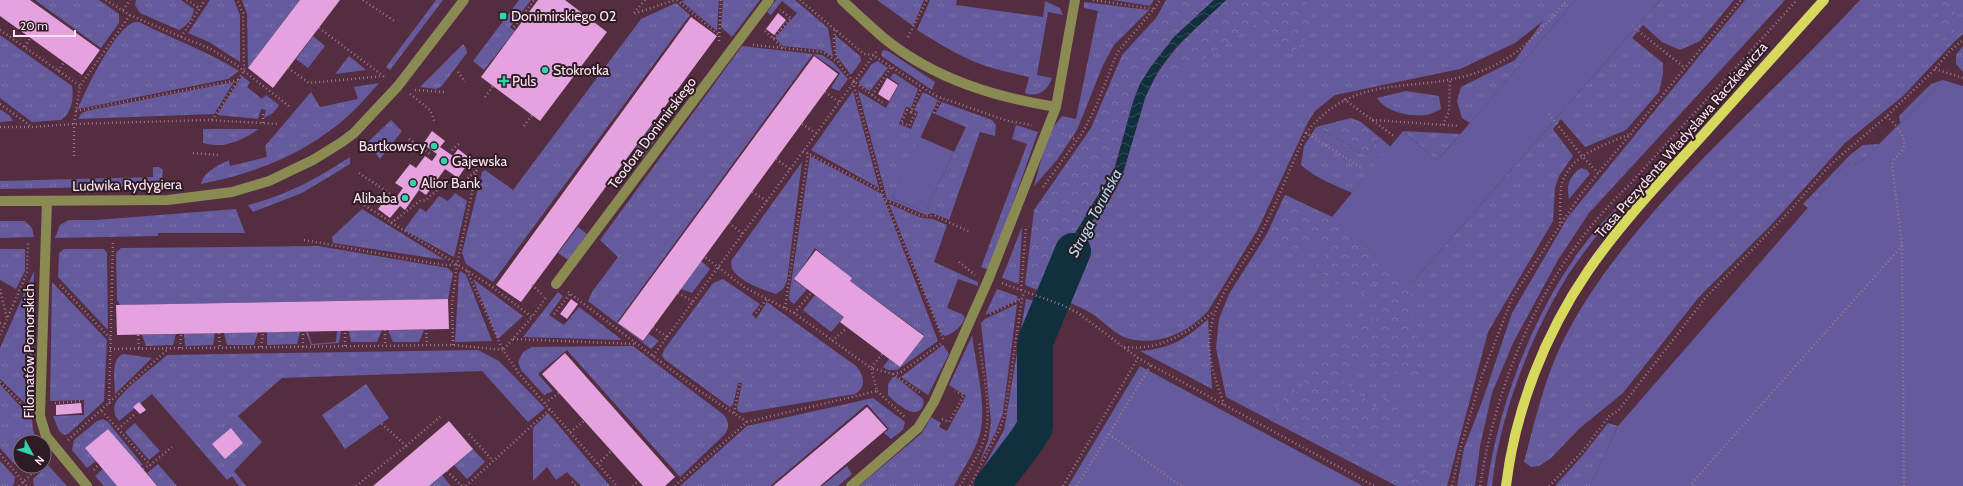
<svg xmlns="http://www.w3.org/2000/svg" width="1963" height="486" font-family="Cabin,sans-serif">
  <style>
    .grass { fill: url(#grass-tufts) }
    .forest { fill: url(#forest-crowns) }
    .garden { fill: #655a9c }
    .water { fill: url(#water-waves) }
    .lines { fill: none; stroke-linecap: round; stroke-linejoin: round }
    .river { stroke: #11303d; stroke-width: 36 }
    .building { fill: #e4a2de }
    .path { stroke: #9a7888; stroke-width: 2.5; stroke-dasharray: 1 3; stroke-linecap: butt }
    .minor { stroke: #898b53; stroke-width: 10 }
    .major { stroke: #d6d95e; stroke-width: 10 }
    .poi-dot { fill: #30d4a9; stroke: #2e1c25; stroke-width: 1.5 }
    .labels { text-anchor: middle; stroke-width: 4; stroke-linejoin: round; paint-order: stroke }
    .poi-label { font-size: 14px; fill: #fee4ef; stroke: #2e1c25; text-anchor: start }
    .street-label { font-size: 14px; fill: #fee4ef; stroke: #2e1c25 }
    .water-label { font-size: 15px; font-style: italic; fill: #b3e0f7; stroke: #2e1c25 }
  </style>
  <defs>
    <pattern id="grass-tufts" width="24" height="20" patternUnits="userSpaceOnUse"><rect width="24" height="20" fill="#655a9c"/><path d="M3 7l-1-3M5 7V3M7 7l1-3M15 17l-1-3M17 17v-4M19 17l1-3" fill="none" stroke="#7c72aa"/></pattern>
    <pattern id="forest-crowns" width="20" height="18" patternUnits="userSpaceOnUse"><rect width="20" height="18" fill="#655a9c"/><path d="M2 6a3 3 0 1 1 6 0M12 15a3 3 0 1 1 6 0" fill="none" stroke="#7c72aa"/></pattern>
    <pattern id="water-waves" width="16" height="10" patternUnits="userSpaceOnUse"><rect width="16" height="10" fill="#11303d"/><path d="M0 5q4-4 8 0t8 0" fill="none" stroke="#354e59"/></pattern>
  </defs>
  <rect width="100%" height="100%" fill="#542d40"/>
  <path class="grass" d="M35 0H99L119 14V23L101 48Z
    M136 0H181L194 9C193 18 187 26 179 30L140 13 135 5Z
    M210 0H234L240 15V62L209 42 188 33Z
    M242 0H300L248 68 247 14Z
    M436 0H443L390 70 386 67Z
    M519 0H531L510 27 515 31 484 70 473 61Z
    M686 0H719L717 31 681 1Z
    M723 0H760L732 37 721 27Z
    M776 0H795L828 28 833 57 822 50 783 46 775 38 797 13 782 1 771 15 767 12Z
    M877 0H924L913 26Z
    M930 0H957L956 5 1043 17 1045 1 1060 8 1063 15 1048 12 1037 75 1052 78C1048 90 1038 98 1025 93L1029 77C1016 74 1002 71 989 67 963 59 940 44 917 30Z
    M1113 0H1154L1150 6Z
    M1226 0H1576L1470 123 1462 118 1457 101 1461 87 1515 60 1543 21 1515 43 1460 69 1335 95 1315 111 1308 122 1258 229 1208 311C1187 334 1154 348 1124 337 1113 332 1104 322 1094 315 1083 308 1070 303 1058 297L1083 236 1124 170 1145 98 1151 85Z
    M1660 0H1734L1700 41 1680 50 1662 42 1643 25 1632 38 1663 63V74L1659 92 1626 130 1585 147 1561 119 1553 129 1573 156 1559 176 1555 188 1553 221 1488 332 1447 486H1397L1226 397 1216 348 1219 319 1229 294 1267 234 1285 195 1332 217 1411 284Z
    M1745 0H1785L1589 213 1558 260 1514 341 1492 393 1480 446 1475 486H1457L1464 448 1483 399 1512 313 1568 217Z
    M1860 0H1963V34L1955 41 1903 96 1845 143 1771 225 1699 297 1623 393 1580 428 1550 459 1539 466 1531 467 1524 462C1533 428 1541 394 1554 361 1579 301 1621 249 1663 201 1726 132 1796 69 1860 0Z
    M1084 2 1149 10 1114 45 1103 65 1077 130 1057 160 1034 186 1048 134 1062 116 1076 119 1098 11 1084 8Z
    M676 3 690 15 493 282 466 264 462 253 482 172 485 170 513 190 641 19Z
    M134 22H139C173 39 207 51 239 71L228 79 78 109C86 89 114 30 134 22Z
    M0 35 72 86C74 98 72 113 61 120L32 122 0 98Z
    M835 35 860 56 861 61 851 75 836 55Z
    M313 36 325 46 308 68 296 59Z
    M463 44 466 48 467 53 441 87 436 89 420 87Z
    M742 46 822 55 833 62 848 79 839 91 831 88 840 73 813 54 617 322 643 342 649 334 659 341 651 349 588 301 592 292 618 257 600 240Z
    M1963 46V72L1956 64V55Z
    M883 50 888 51 935 82 932 90 883 57 881 55Z
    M349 56 366 70 335 74Z
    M878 61 888 68 870 91 860 85 859 82 872 64Z
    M894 73 918 89 911 108 906 107 899 124 911 129 918 112 914 110 923 92 938 100 892 198 925 212 966 127 935 114 942 102 992 120 996 125 995 136 980 132 949 220 932 213 926 215 887 199 858 91 886 108 899 84 890 78Z
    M242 76 250 82 247 87 262 99 266 95 279 105 273 113 264 118 266 110 261 109 258 119 217 115Z
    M1943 80 1900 123 1899 116 1931 84Z
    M234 82 214 114 78 119 81 114 86 111Z
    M379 83C369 94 359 106 348 116 307 153 254 174 201 184 203 172 219 165 229 160L230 166 267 157 265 146 311 92 320 107 358 99 354 87Z
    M853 91 879 188 811 150Z
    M1406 91 1439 96 1441 109C1437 111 1431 114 1426 115 1411 117 1385 112 1377 98Z
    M0 109 10 116 13 121 0 122Z
    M391 120 402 131 380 159 368 142Z
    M653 124 662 130 643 158 634 151Z
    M1016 125 1038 132 989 270 981 267 1027 144 1012 139Z
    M1316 127 1342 141 1356 152 1368 154 1379 137 1391 147 1352 193C1334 185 1316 178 1301 165L1304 146Z
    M203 129H259C240 141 225 149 203 143Z
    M1403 131 1460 134 1437 161Z
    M1879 144 1860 163 1845 165 1808 208 1803 204 1851 154 1863 145Z
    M810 156 882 194 938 341 897 370H888L883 367 889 359 900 367 924 335 850 281 851 278 815 248 794 280 807 289 794 304 790 301 789 297Z
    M350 157V164L302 193 253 212 248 205C285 196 318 178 350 157Z
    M802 162 787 281 783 289 776 294C760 289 741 282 732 269L731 261Z
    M153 167H159L163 170 162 180 157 186 0 189V181L153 177Z
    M1581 168 1587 170 1590 174 1569 199C1566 186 1569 176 1581 168Z
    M455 193 467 201 454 257 404 230 420 208 426 212 439 196 448 201Z
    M889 204 922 218 933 219 947 225 934 262 978 282V286L958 279 947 308 962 314 965 318C962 326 953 334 945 336L941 333Z
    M1621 204C1603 228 1584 251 1568 275 1531 335 1499 416 1492 486H1487C1500 392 1549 269 1621 204Z
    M236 209 245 233H158V236H154L55 238 60 225 69 220H96Z
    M362 209 445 260 333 243 332 237Z
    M0 221H25L32 228 34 237 0 238Z
    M578 227 587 234 568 260 558 253Z
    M1022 227 1019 284 1002 278Z
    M318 246 448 268 453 273 448 299 120 305 117 300 116 253 121 248Z
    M0 249H25V271L16 289 0 280Z
    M64 249H104L107 253 108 330 58 277 59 253Z
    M701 261 710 269 692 293 681 289Z
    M34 271 31 404H26L0 379V348Z
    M461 271 466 275 492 341 455 342 459 273Z
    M473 279 523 316 498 339Z
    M723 279 760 304 752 314 756 319 767 302 856 366C864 375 867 387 855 394L742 413 738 411 737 408 742 383H738L733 405 730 407 664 359 662 355 664 350 713 283Z
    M52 282 107 340 104 401 68 434 64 435 59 431 53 416 84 415V400L50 401Z
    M997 289 1017 296 1018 300 985 315Z
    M558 292 563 296 549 315 564 325 579 307 622 340 523 337Z
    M815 295 844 317 831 332 803 310Z
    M1026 299 1041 302C1033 323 1027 344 1029 367 1030 382 1035 398 1033 413 1029 437 1002 464 990 486H973L1004 430Z
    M1017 304 1003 413 995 434 979 464 988 441 991 422 981 323 985 319Z
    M1208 319 1212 389 1140 351C1171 348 1185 340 1208 319Z
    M382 330 377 342H351L349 331Z
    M388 330H424L419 342H393Z
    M337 331H341L339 343 311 345 306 332H308L312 344 336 342Z
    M258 332 254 345H227L224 333Z
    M267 332H300L297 344 267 345Z
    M215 333 213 345 185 346 184 334Z
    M176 334 173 345 146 346 142 335Z
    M972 336C976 365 987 406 980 434 975 452 963 469 954 486H859L922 433 931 417 941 423 939 427 947 431 966 396 949 385Z
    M943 345 949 354 928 395 901 377Z
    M633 346 724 415C729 422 730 428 724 435L680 477 567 350 538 374 553 391 544 395 521 370 518 362 523 352 532 347Z
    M478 350 499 361 545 408 528 422 482 371 282 378 238 416 262 442 234 471 246 486H239L232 476 227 480 152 394 119 421C115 416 113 411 115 404 120 392 156 365 167 355Z
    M123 354 152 358 115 394C115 383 110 359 123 354Z
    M893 377H896L923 399C924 402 924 405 922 408 914 420 895 402 888 395V384Z
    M0 384 21 407H31L33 430 37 442H20V466H33C19 475 9 457 0 448Z
    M366 384 389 418 345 449 322 415Z
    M873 398 905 422 903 430 891 439 884 433 889 429 867 404 770 486H680L747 426Z
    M548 413 610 486H581L567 472 556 480 547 467 533 481V428Z
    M103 419 108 422 143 465 140 466 108 429 86 448 96 461 87 468 72 450 74 440 97 421Z
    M135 423 160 451 149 460 125 432Z
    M1608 423 1618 426 1590 486H1555L1583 455Z
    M473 449 485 462 467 479 454 465Z
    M0 461 15 477 14 484 12 486H0Z
    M158 464 177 486H157L147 473Z
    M48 465 67 486H34L33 479Z
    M847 466 852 474 838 486H822Z
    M103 469 117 486H104L95 476Z
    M442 475 451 486H429Z"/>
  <path class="forest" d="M1166 0H1214L1174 37 1150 68 1140 84 1133 102 1115 167 1073 237 1050 295 1025 285 1034 210 1091 128 1122 55 1156 18Z
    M1226 0H1305L1316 27 1292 54 1262 20 1145 98C1163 55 1193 31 1226 0Z
    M1937 0H1955V30L1951 38 1940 41Z
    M1351 118 1361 122 1379 137 1368 154 1356 152 1342 141 1316 127Z
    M1285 195 1332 217 1411 284 1412 329 1419 340 1404 358 1419 372 1413 383 1369 357 1343 381 1377 409 1389 392 1401 404 1378 438 1360 432 1350 452 1405 484 1429 463 1431 486H1397L1270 420 1291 388 1299 393 1314 357 1325 361 1336 338 1346 342 1364 315 1376 320 1394 293 1371 282 1360 299 1314 268 1329 252 1311 237 1299 256 1267 234Z"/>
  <path class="garden" d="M1576 0H1660L1411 284 1332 217 1403 131 1437 161Z
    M1943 80 1963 86V486H1590L1618 426 1845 165 1860 163Z
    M920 137 954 152 925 212 892 198Z
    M1140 366 1363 486H1068Z"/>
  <path class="water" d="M1214 0H1226L1176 47 1158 71 1145 98 1124 170 1083 236 1058 297 1050 295 1073 237 1115 167 1133 102 1140 84 1150 68 1174 37Z"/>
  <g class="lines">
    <path class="river" d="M992 486 1027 440 1035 427V342L1073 251"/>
  </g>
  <path class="building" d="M0 0H30L100 50 82 75 0 16Z
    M300 0H340L273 88 248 68Z
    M538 0H565L607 32 540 121 481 77Z
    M778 13 786 20 774 35 766 29Z
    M691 17 717 36 521 302 496 285Z
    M814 56 838 74 643 341 618 323Z
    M887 78 898 85 889 101 878 94Z
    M432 131 445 141 440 147 453 156 458 149 471 159 458 178 445 169 426 195 419 190 405 210 400 206 390 218 378 209 387 197 393 202 403 188 395 183 410 164 416 168 425 156 432 161 437 154 423 144Z
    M816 250 852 278 850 281 924 336 900 367 840 322 844 317 794 279Z
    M448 299 449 329 117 335 116 305Z
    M571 299 578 304 567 319 560 314Z
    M565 353 675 477 665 486H643L542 374Z
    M139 402 146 410 140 414 133 407Z
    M81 403 82 413 56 415V405Z
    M867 407 887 429 820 486H773Z
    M449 421 473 449 447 471 429 486H373Z
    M231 428 243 443 225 459 212 444Z
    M108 429 143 469 157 486H117L85 448Z"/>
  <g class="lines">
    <path class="path" d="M106 0 130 15 181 37 205 0
      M187 0 199 8
      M363 0 396 22
      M645 0 633 14 675 0
      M677 0 719 35
      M800 0 864 54 873 55 936 96 1008 121 1032 125
      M1093 0 1154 9
      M123 10 130 0
      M1632 26 1685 68
      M514 27 534 0
      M319 28 386 78
      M0 30 80 86
      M835 30C828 68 856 83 883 103
      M765 31 783 48
      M181 37 209 48 235 64 290 107
      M908 37 927 0
      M773 38 791 18 780 10
      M719 41 721 0
      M753 45 823 52 839 63
      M25 47 30 38
      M288 68 309 83 383 76
      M1935 69 1963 78
      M58 71 64 62
      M458 72 465 82
      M853 82 885 200 944 341
      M415 90 444 92
      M825 92 839 102
      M410 94 430 110 435 123
      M872 95 892 66
      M485 97 493 86
      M1344 99 1395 137
      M0 104 32 127
      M76 111 238 80
      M911 112 907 110 901 123 909 126 915 114 911 112 921 88
      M934 113 941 98
      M1549 114 1582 156 1598 173
      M1887 116C1894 124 1908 136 1903 149 1900 154 1894 158 1892 164L1902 246
      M212 120 244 71 243 13 237 0
      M1372 120 1459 126
      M263 123V112
      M802 124 816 133
      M1443 125 1449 111 1450 79
      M524 126 532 115
      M0 127H32L74 124 208 120 278 124
      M1306 133C1357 69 1415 96 1481 71 1520 57 1541 30 1567 0
      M1062 134 1077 140
      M409 139 431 155
      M452 150 461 142
      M803 151 883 192
      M193 153 219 155
      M74 156V124L80 86 130 15
      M776 159 790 169
      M359 173 392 195
      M1043 187 1083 132 1097 104 1117 53 1154 9 1160 0
      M752 192 767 201
      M886 200 922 216H935L970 232
      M361 203 491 286 532 317 547 296
      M391 223 420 201 426 200 443 185 461 184 477 170
      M729 223 743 234
      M1560 223C1561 211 1559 195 1562 183 1571 154 1605 145 1630 134
      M304 240 443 265H457
      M959 262 975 275
      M467 271 503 350 532 317
      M1002 283 1062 305 1078 313 1138 358 1374 486
      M60 285 110 338
      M532 285 544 296
      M0 289 7 319
      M1021 290 1026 227
      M568 292 698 390 747 422
      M678 293 694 302
      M785 308 808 153
      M756 313 767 299
      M794 313 812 292
      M554 314 570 294
      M990 314 1021 299
      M0 323 4 325
      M653 327 667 337
      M426 329 427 345
      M385 330V346
      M219 333 220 348
      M0 335 27 273 28 243
      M138 335 139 349
      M513 339 636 344
      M832 341 848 327
      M453 345 452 304 457 265 479 158
      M345 346V331
      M261 347 263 333
      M303 347V332
      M1124 347C1161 351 1187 333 1214 311
      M180 348 181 334
      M110 349 453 345 503 350 520 375 617 486
      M882 354 871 368 893 374 922 394
      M653 356 876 52
      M893 374 901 372 943 342
      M0 382 23 405H26
      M877 391 906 418
      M55 403 82 401
      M545 403 559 393
      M109 404 113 243
      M1224 405C1219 388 1212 372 1210 355 1204 304 1241 272 1262 231 1279 199 1291 165 1306 133L1362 168
      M102 411 150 465 172 447
      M734 413 740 383
      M942 419 949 422 964 395 955 391
      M118 429 136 413
      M570 432 584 421
      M469 434 493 461
      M1109 434 1181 486
      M68 440 168 349
      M406 446 441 416
      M0 454 27 486
      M598 464 611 451
      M143 469 150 465
      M94 470 99 464
      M447 471 462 486
      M572 482 576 486
      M19 486 40 466
      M356 486 406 446 380 422
      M466 486 550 409
      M633 486 638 481
      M675 486 747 422 877 391 871 368 794 313 744 287 705 257
      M960 486C970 468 984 448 987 427 990 399 982 368 979 341
      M970 486 1000 428 1005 414 1022 299 1024 292
      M1063 486 1138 358
      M1077 486 1151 365
      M1452 486 1461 446 1481 378 1513 296 1581 194 1741 0
      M1480 486C1498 372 1546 265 1629 185L1797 0
      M1549 486 1582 452 1610 415 1618 411 1707 296 1786 215 1831 164 1887 116 1935 69 1950 51 1963 40
      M1693 486 1691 484 1902 246 1904 486"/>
    <path class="minor" d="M842 0C856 13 870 26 885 39 935 79 994 97 1056 107
      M0 201 168 200 232 192 269 181 313 160 342 142 354 133 398 86 464 0
      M47 201 40 416 46 436 87 486
      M556 284 769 0
      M851 486 918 428 934 402 989 278 1056 107 1075 0"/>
    <path class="major" d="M1506 486C1515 410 1545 334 1588 271 1621 223 1662 180 1701 137 1742 91 1783 46 1824 0"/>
  </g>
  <g class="poi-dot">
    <rect x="499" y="12" width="8" height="8" rx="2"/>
    <circle cx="545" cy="70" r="4"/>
    <path d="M502 75h4v4h4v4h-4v4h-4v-4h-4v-4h4z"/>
    <circle cx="434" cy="146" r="4"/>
    <circle cx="444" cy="161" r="4"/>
    <circle cx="413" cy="183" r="4"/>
    <circle cx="405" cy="198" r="4"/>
  </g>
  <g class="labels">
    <g class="poi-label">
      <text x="511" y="21">Donimirskiego 02</text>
      <text x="553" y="75">Stokrotka</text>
      <text x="512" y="86">Puls</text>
      <text x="426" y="151" text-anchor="end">Bartkowscy</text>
      <text x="452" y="166">Gajewska</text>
      <text x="421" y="188">Alior Bank</text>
      <text x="397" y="203" text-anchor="end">Alibaba</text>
    </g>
    <g class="street-label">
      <text transform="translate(652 133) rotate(-53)" y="5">Teodora Donimirskiego</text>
      <text transform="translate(1681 140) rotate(-49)" y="5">Trasa Prezydenta Władysława Raczkiewicza</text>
      <text transform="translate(127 185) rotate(-1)" y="5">Ludwika Rydygiera</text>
      <text transform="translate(29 351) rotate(-90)" y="5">Filomatów Pomorskich</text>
    </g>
    <g class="water-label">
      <text transform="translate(1095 213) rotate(-62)" y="5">Struga Toruńska</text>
    </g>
  </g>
  <g transform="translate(32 454) rotate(130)"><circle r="19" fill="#2e1c25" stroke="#816c76"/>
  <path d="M0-3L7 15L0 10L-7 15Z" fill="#30d4a9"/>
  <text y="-6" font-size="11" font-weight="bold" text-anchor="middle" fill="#fee4ef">N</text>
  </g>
  <path d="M14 30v6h61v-6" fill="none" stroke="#fee4ef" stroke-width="2"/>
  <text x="20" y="30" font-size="12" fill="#fee4ef" stroke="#2e1c25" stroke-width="3" paint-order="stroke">20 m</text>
</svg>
